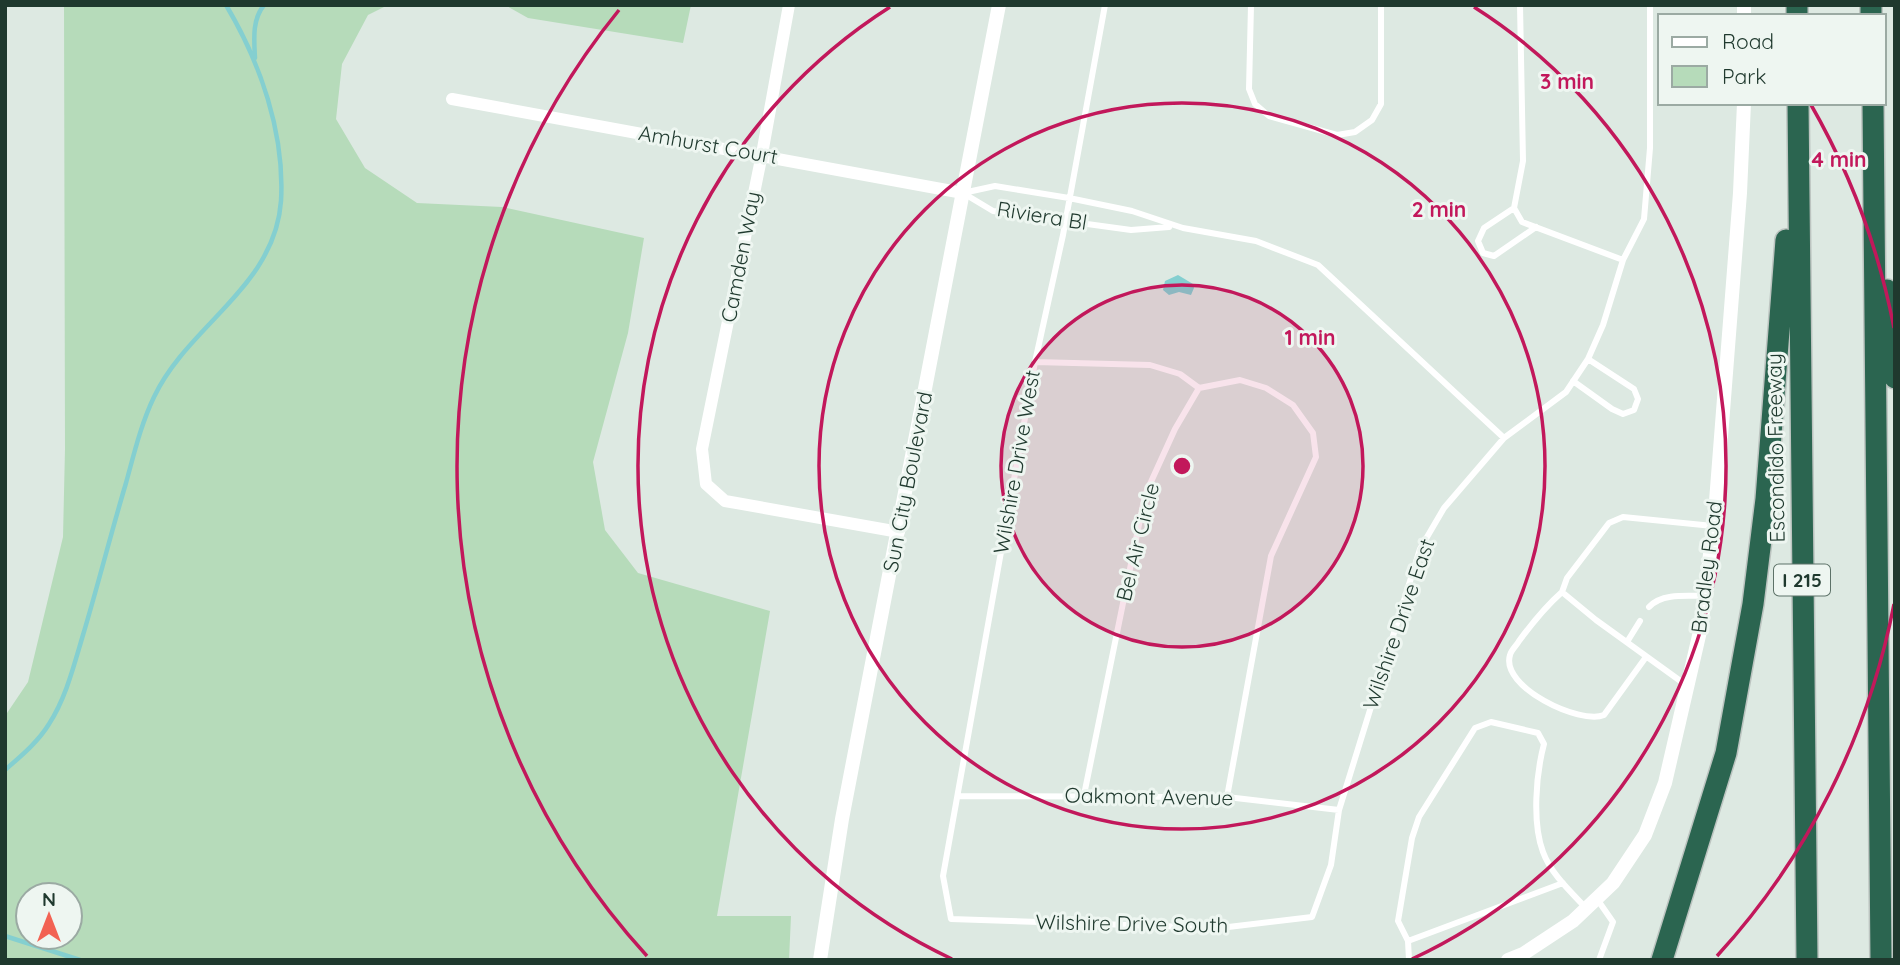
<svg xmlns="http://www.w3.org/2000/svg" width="1900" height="965" font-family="Quicksand,sans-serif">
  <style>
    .green { fill: #b6dbba; fill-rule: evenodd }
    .water { fill: #84cfd0 }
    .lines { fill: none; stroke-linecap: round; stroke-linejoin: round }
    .stream { stroke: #84cfd0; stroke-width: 4.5 }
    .motorway-casing { stroke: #bcc4c0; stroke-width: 24 }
    .service { stroke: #fff; stroke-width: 6 }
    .minor { stroke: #fff; stroke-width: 12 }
    .tertiary { stroke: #fff; stroke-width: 14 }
    .motorway { stroke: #2b6550; stroke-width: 21 }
    .ring { fill: none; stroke: #c2185b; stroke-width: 3.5 }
    .labels { text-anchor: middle; stroke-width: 6; stroke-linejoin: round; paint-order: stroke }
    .shield { fill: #eef6f1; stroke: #5d7268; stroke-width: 2 }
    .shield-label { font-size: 19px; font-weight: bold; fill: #1f392e }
    .street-label { font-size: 21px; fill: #1f392e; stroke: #eef6f1 }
    .centre { fill: #c2185b; stroke: #eef6f1; stroke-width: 3.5 }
    .ring-label { font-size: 21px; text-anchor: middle; font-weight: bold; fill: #c2185b; stroke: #eef6f1; stroke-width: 6; stroke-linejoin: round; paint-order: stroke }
  </style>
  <rect width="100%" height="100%" fill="#dde9e2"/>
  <path class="green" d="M64 5H388L368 15 342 64 336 119 365 168 417 203 502 207 644 238 628 333 593 462 605 530 638 573 770 611 717 916H791L789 960H5V716L28 682 63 537 65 449ZM28 895H70V937H28Z
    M505 5H691L683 43 528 18Z"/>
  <path class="water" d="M1178 275 1193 284 1194 288 1191 295 1179 292 1169 295 1163 290 1165 281Z"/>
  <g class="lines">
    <path class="stream" d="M255 58C254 39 252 20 264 5
      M5 770C21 756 38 742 49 724 66 698 74 665 83 635 98 585 111 533 126 483 134 454 141 424 154 397 188 325 275 287 281 201 285 133 260 62 226 5
      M5 936 80 960"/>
    <defs>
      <path id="motorway" d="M1797 5V16
        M1871 5V16
        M1798 103 1807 960
        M1873 103 1881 960
        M1887 290 1895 378
        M1662 960 1726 753 1753 604 1766 499 1786 240"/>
    </defs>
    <use href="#motorway" class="motorway-casing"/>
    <path class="service" d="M1105 5 1063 235 1035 362 943 876 951 919 1220 928 1312 917 1331 865 1339 810 1420 549 1444 508 1504 438 1566 392 1588 359 1603 325 1623 260 1644 219 1650 148V5
      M1251 5 1249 89 1255 104 1269 116 1337 135 1355 132 1372 120 1381 104V5
      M1520 5 1523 161 1514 208 1484 228 1478 241 1483 253 1494 256 1536 227
      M963 193 995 186 1069 198 1132 211 1183 228 1256 241 1318 265 1504 438
      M963 193 993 211 1131 230 1169 227
      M1514 208 1522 222 1623 260
      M1035 362 1150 365 1180 374 1199 388
      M1573 381 1612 409 1623 414 1634 410 1638 399 1634 389 1588 359
      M1562 592C1545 607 1533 622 1519 641 1517 645 1511 650 1510 655 1500 687 1580 725 1604 715L1646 657
      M1649 607C1662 593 1687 596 1705 596
      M1627 642 1640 621
      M1686 685 1596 620 1562 592 1567 578 1609 523 1623 517 1713 526
      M1084 795 1145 495 1175 429 1199 388 1240 380 1266 388 1293 405 1313 433 1316 457 1271 556 1227 797
      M959 796 1227 797 1339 810
      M1597 899 1613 922 1599 960
      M1408 941 1563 883
      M1409 960 1408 941 1398 921 1412 838 1419 817 1475 728 1491 722 1538 733 1544 744C1536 774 1532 823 1543 852 1551 874 1571 892 1586 908"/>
    <path class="minor" d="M789 5 762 154 702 449 706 484 725 501 899 532
      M452 99 963 193"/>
    <path class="tertiary" d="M1744 5V16
      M820 960 842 819 999 5
      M1508 960 1523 954 1573 921 1613 883 1645 835 1665 783 1701 627 1715 514 1740 193 1744 103"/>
    <use href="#motorway" class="motorway"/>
  </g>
  <circle cx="1182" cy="466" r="181" fill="#c2185b" fill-opacity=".12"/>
  <g class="ring">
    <circle cx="1182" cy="466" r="181"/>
    <circle cx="1182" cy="466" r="363"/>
    <path d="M952 959A544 544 0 0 1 890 7M1474 7A544 544 0 0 1 1412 959"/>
    <path d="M1894 604A725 725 0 0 1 1717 956M647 956A725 725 0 0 1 619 10M1810 103A725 725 0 0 1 1894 328"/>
  </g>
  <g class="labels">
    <rect class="shield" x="1774" y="564.5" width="56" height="31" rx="5"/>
    <g class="shield-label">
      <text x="1802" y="587">I 215</text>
    </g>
    <g class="street-label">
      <text transform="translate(708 145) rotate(10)" y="7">Amhurst Court</text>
      <text transform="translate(1042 216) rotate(9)" y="7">Riviera Bl</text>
      <text transform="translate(741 257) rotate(-79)" y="7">Camden Way</text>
      <text transform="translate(1776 448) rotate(-91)" y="7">Escondido Freeway</text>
      <text transform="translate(1017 462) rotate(-80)" y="7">Wilshire Drive West</text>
      <text transform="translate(908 482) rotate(-79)" y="7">Sun City Boulevard</text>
      <text transform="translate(1138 542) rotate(-76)" y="7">Bel Air Circle</text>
      <text transform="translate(1707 567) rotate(-83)" y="7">Bradley Road</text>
      <text transform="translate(1399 624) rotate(-71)" y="7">Wilshire Drive East</text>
      <text transform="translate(1149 797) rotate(1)" y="7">Oakmont Avenue</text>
      <text transform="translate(1132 924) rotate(1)" y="7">Wilshire Drive South</text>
    </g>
  </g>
  <circle cx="1182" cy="466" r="10" class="centre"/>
  <g class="ring-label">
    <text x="1567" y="89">3 min</text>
    <text x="1839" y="167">4 min</text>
    <text x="1439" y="217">2 min</text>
    <text x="1310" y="345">1 min</text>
  </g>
  <rect width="1900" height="965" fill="none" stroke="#1f392e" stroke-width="14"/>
  <rect x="1658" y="14" width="228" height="91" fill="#eef6f1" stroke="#9baaa3" stroke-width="2"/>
  <rect x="1672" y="37" width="35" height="10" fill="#ffffff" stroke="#9baaa3" stroke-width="2"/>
  <text x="1722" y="49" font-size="21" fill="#1f392e">Road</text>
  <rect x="1672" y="66" width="35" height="21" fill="#b6dbba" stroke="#9baaa3" stroke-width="2"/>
  <text x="1722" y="84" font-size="21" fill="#1f392e">Park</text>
  <g transform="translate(49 916)"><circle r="33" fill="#eef6f1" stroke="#9baaa3" stroke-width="2"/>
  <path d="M0-5L12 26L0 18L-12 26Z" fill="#f26253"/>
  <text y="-10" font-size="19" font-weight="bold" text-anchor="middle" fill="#1f392e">N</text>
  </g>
</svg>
